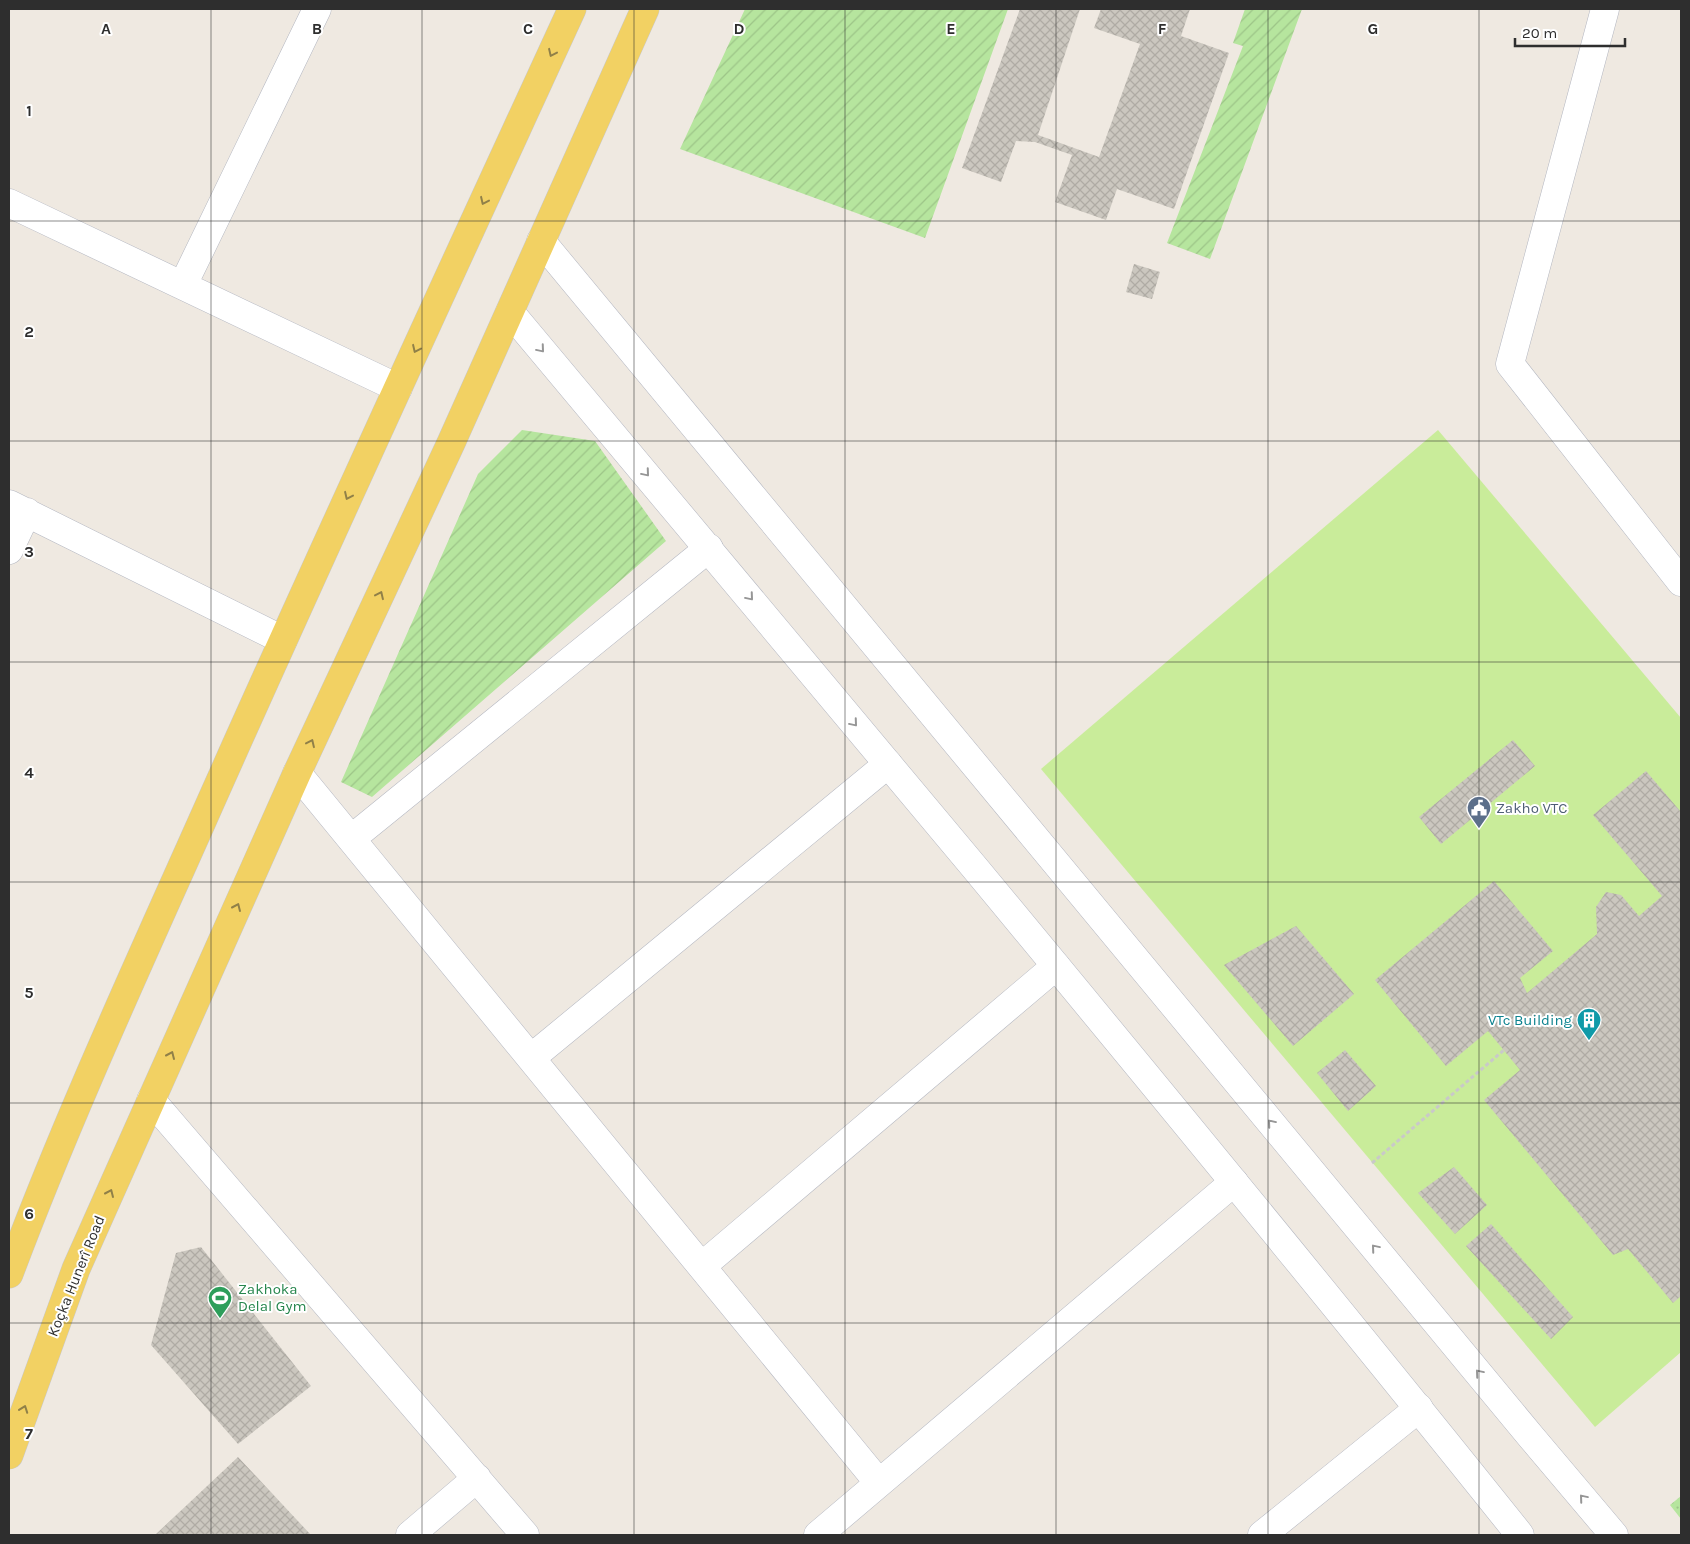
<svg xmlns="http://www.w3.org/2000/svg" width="1690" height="1544" font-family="Karla,sans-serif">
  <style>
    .park { fill: url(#park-dots) }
    .garden { fill: url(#garden-furrows) }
    .pitch { fill: #c9ec9a }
    .building { fill: url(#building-cross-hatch) }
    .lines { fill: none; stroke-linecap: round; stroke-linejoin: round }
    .minor-casing { stroke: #b4b7c1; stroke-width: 29 }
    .secondary-casing { stroke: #b4b7c1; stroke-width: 29 }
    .primary-casing { stroke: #c9c9c9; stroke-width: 29 }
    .path { stroke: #c9c9c9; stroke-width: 3; stroke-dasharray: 4 2.5; stroke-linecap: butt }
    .minor { stroke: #fff; stroke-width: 28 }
    .secondary { stroke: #fff; stroke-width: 28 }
    .primary { stroke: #f2d163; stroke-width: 28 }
    .oneway { stroke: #908048 }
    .oneway2 { stroke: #969696 }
    .grid { fill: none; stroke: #2e2e2e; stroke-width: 1; stroke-opacity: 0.55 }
    .labels { text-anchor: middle; stroke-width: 4; stroke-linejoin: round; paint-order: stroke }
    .service-label { font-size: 15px; fill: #4e5e75; stroke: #fff; text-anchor: start }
    .culture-label { font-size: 15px; fill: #0d838f; stroke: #fff; text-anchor: end }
    .street-label { font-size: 15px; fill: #2e2e2e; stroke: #fff }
    .leisure-label { font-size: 15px; fill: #27864d; stroke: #fff; text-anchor: start }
    .grid-label { font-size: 16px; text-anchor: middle; font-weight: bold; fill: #2e2e2e; stroke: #fff; stroke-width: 4; stroke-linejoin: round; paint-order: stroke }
  </style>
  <defs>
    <pattern id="park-dots" width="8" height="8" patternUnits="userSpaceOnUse" patternTransform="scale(1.25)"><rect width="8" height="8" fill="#b6e59e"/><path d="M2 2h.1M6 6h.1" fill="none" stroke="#9dc588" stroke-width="1.8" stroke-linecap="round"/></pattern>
    <pattern id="garden-furrows" width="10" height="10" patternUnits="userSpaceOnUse" patternTransform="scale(1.25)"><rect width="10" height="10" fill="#b6e59e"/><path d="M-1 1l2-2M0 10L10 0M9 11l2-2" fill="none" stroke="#9dc588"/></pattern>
    <pattern id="building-cross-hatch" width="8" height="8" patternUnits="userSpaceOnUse" patternTransform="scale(1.25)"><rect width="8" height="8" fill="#cbc7bf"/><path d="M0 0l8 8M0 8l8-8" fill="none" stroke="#afaba4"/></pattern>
  </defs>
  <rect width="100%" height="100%" fill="#efe9e1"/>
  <path class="park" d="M1681 1496V1519L1670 1505Z"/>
  <path class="garden" d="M745 9H1008L925 238 680 149Z
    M1245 9H1302L1210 259 1167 243 1243 46 1233 43Z
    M522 430 595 441 666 541 372 797 341 782 478 474Z"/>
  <path class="pitch" d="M1438 430 1681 718V1352L1595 1427 1041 769Z"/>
  <path class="building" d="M1020 9H1080L1038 135 1099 157 1140 44 1094 28 1101 9H1190L1181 36 1229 53 1174 209 1117 189 1106 220 1055 202 1072 155 1035 142 1016 141 1001 182 962 168Z
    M1134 264 1160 272 1152 299 1126 292Z
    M1513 740 1535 766 1441 844 1419 817Z
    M1646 771 1681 812V1296L1673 1303 1628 1249 1613 1255 1484 1100 1520 1070 1488 1031 1446 1066 1375 980 1494 881 1553 951 1520 978 1527 993 1597 934 1596 907 1606 892 1621 895 1639 916 1662 896 1593 815Z
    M1296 926 1354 994 1293 1046 1224 965Z
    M1345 1050 1376 1086 1348 1111 1317 1073Z
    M1454 1167 1487 1205 1455 1234 1418 1193Z
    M1491 1224 1573 1317 1551 1339 1466 1246Z
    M201 1247 311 1386 238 1444 151 1345 176 1253Z
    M238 1457 311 1535H155Z"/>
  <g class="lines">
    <defs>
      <path id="minor" d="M1605 9 1510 364 1681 582
        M9 203 398 388
        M183 285 317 9
        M9 504 283 640
        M9 550 27 512
        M297 773 879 1483
        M351 839 709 548
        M531 1058 888 764
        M151 1100 525 1535
        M702 1266 1056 966
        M410 1535 477 1478
        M818 1535 1234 1182
        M1262 1535 1419 1408"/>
      <path id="secondary" d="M541 241 1532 1438 1614 1535
        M510 312C666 496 820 682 975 868 1158 1089 1341 1311 1520 1535"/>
      <path id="primary" d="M9 1274C66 1122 134 974 200 826 321 553 447 281 572 9
        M9 1455 76 1269 297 773 451 443 645 9"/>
    </defs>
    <use href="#minor" class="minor-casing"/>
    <use href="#secondary" class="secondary-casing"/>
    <use href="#primary" class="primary-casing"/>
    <path class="path" d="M1372 1163 1504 1050"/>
    <use href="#minor" class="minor"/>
    <use href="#secondary" class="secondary"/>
    <use href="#primary" class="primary"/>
  </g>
  <defs><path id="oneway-chevron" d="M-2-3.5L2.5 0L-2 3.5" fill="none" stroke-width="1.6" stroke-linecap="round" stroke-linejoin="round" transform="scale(1.25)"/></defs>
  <g class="oneway">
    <use href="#oneway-chevron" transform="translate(552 53) rotate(115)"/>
    <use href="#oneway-chevron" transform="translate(484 201) rotate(115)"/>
    <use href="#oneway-chevron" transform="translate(416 349) rotate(115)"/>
    <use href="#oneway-chevron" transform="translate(348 496) rotate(115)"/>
    <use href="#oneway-chevron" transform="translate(380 595) rotate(-65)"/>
    <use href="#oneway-chevron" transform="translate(311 743) rotate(-65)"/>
    <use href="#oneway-chevron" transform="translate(237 907) rotate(-66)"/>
    <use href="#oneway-chevron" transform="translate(171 1055) rotate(-66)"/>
    <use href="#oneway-chevron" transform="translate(110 1193) rotate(-66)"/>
    <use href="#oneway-chevron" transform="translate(24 1409) rotate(-70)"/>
  </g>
  <g class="oneway2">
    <use href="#oneway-chevron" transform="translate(541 349) rotate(50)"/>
    <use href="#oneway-chevron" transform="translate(646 473) rotate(50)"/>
    <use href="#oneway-chevron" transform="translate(750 597) rotate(50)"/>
    <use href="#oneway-chevron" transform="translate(854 723) rotate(50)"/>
    <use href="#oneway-chevron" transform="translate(1271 1123) rotate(-130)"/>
    <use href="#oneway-chevron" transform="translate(1375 1248) rotate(-130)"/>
    <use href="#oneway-chevron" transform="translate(1479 1373) rotate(-130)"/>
    <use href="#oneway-chevron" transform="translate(1583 1498) rotate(-130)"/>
  </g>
  <path class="grid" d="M211 9V1535M422 9V1535M634 9V1535M845 9V1535M1056 9V1535M1268 9V1535M1479 9V1535M9 221H1681M9 441H1681M9 662H1681M9 882H1681M9 1103H1681M9 1323H1681"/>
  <defs>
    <symbol id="civic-pin" viewBox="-11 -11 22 30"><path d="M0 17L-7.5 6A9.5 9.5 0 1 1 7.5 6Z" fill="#5c6f8a" stroke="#fff"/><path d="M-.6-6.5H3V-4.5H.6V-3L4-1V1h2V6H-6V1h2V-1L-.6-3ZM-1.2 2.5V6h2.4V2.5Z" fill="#fff"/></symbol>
    <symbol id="building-pin" viewBox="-11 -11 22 30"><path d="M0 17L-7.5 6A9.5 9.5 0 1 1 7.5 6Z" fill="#0f9aa8" stroke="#fff"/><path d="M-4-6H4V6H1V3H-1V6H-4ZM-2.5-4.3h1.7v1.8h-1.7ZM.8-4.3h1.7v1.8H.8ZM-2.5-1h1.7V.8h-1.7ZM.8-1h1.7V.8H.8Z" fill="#fff"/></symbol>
    <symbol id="stadium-pin" viewBox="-11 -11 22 30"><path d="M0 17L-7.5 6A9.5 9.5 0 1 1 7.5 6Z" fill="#2e9e5b" stroke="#fff"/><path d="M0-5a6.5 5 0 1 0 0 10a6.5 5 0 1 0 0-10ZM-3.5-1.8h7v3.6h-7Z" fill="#fff"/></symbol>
  </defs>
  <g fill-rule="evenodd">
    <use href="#civic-pin" x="1465" y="794" width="28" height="38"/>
    <use href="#building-pin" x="1575" y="1006" width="28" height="38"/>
    <use href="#stadium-pin" x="206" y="1284" width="28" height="38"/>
  </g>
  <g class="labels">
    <g class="service-label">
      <text x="1496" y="813">Zakho VTC</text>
    </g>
    <g class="culture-label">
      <text x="1572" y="1025">VTc Building</text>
    </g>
    <g class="street-label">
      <text transform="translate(76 1276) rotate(-68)" y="5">Koçka Hunerî Road</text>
    </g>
    <g class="leisure-label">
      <text x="238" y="1294">Zakhoka<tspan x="238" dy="17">Delal Gym</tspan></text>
    </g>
  </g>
  <g class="grid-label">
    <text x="106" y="34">A</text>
    <text x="317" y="34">B</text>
    <text x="528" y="34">C</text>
    <text x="739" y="34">D</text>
    <text x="951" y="34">E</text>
    <text x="1162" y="34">F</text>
    <text x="1373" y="34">G</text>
    <text x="29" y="116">1</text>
    <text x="29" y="337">2</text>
    <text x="29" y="557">3</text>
    <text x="29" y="778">4</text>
    <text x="29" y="998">5</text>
    <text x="29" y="1219">6</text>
    <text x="29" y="1439">7</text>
  </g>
  <rect width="1690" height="1544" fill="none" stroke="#2e2e2e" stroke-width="20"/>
  <path d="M1515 38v8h110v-8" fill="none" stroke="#2e2e2e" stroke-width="2.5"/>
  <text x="1522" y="38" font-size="15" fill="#2e2e2e" stroke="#ffffff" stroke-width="4" paint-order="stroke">20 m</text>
</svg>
